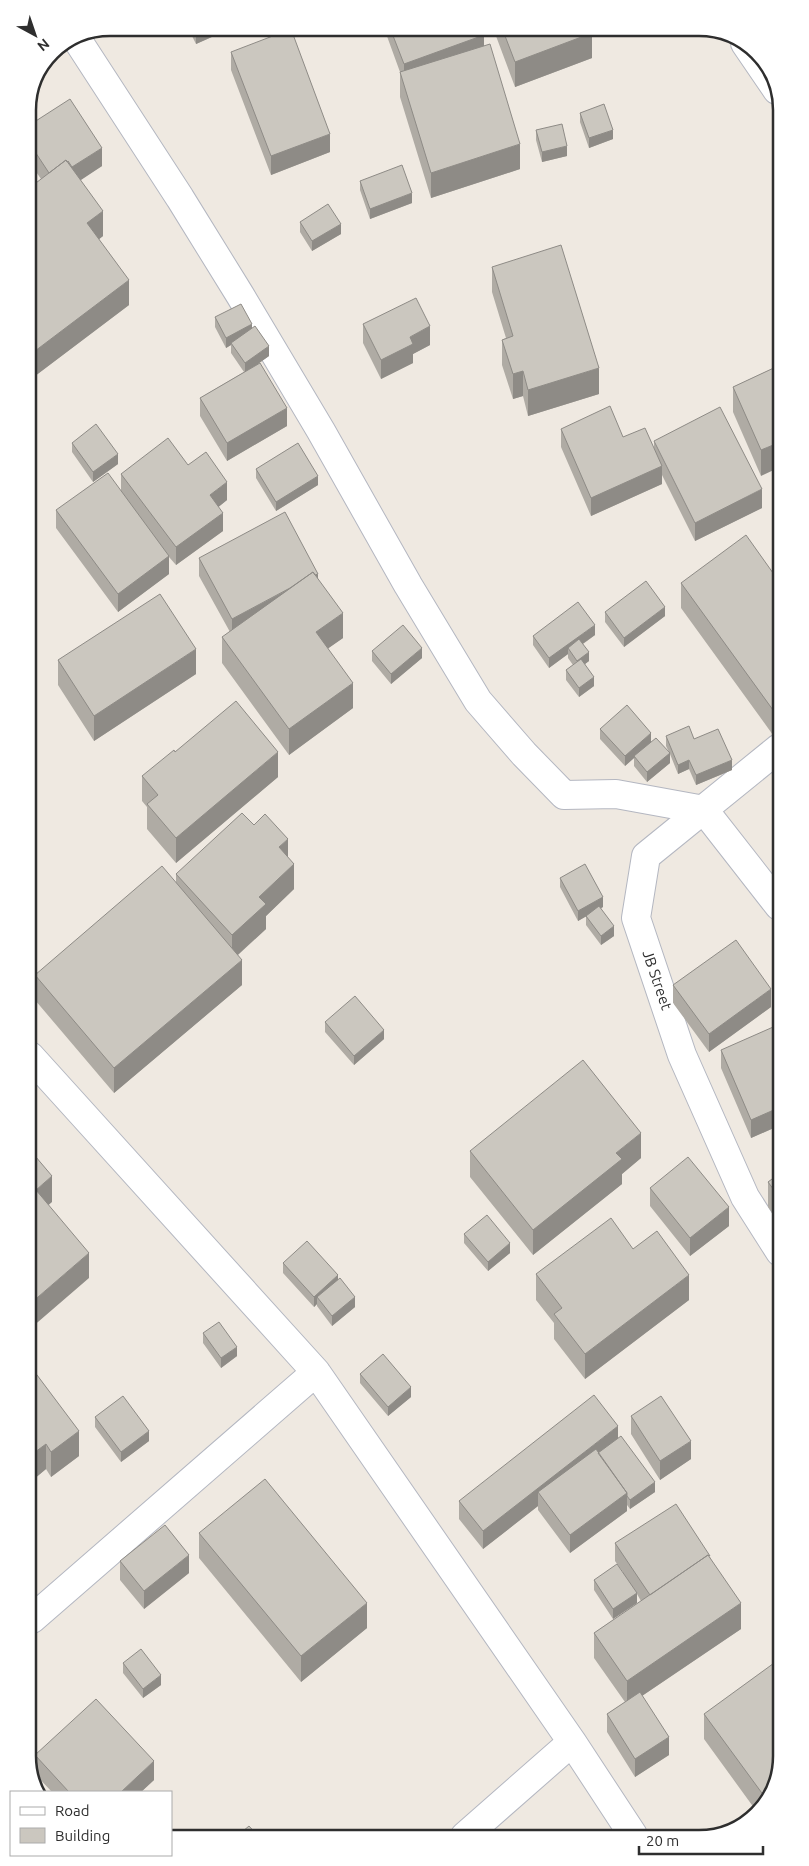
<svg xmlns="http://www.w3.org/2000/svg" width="809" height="1866" font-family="Ubuntu,sans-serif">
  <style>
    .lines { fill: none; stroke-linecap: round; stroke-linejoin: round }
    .minor-casing { stroke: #b4b7c1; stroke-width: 30 }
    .minor { stroke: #fff; stroke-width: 28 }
    .wall { fill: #afaba4 }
    .shaded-wall { fill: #8e8b86 }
    .building { fill: #cbc7bf; stroke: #8e8b86 }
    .labels { text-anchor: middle; stroke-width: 5; stroke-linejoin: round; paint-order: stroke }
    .street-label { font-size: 15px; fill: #2e2e2e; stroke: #fff }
    .rim { fill: none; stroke: #2e2e2e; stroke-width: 2.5 }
  </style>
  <rect width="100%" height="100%" fill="#efe9e1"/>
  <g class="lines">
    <defs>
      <path id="minor" d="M78 41 180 198 240 295 321 431 408 585 478 701 524 754 564 795 616 794 704 810 779 906
        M745 43 777 90
        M779 748 646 856 636 918 682 1055 745 1197 780 1252
        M30 1056 316 1372 572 1742 633 1835
        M32 1619 316 1372
        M465 1836 572 1742"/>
    </defs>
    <use href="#minor" class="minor-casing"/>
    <use href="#minor" class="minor"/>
  </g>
  <path class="wall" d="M188 28H232L196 44Z
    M384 28H481L484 46 520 169 431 198 400 97V72Z
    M493 28H590L592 58 515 87Z
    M231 52 330 152 271 175 231 70Z
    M580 113 613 139 589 148 580 122Z
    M28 126 102 166 80 180 103 236 99 239 129 305 35 376 28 368V189L41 179 28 160Z
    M536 130 567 156 542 162 536 140Z
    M360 181 412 203 370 219 360 190Z
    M300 222 341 234 312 251 300 232Z
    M492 267 599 394 528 416 523 396 513 399 502 365V340L506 338 492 292Z
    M215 317 252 328 269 356 259 363 287 426 227 461 200 416V398L244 372 231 353V345L226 348 215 327Z
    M363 324 430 345 413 354V363L381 379 363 343Z
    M778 366 761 476 733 412V387Z
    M561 429 623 437 654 448V441L762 508 695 541 662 475V484L591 516 561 447Z
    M72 443 118 464 93 482 72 452Z
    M188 465 227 500 218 507 223 531 176 565 169 557V574L118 612 56 528V510L121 490V474Z
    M256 469 318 485 276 511 256 478Z
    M199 558 318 579 343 638 328 648 353 708 289 755 222 663V637L230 632 199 576Z
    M778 580 779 732 773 735 681 608V583Z
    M605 612 665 616 624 647 605 622Z
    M595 635 583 644 589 661 585 664 594 686 579 697 566 680V670L573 665 568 658V654L549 668 533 645V636Z
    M372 651 422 658 391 684 372 661Z
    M58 660 196 674 94 741 58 685Z
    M600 729 651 742 669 752 666 746V736L694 739 732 770 696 785 689 769 678 774 670 754V763L647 782 634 766V758L625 766 600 739Z
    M175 752 278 777 176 863 147 829V807L142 801V776Z
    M254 825 288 857 294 889 266 916V929L238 955 242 985 114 1093 35 1000V975L176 882V874Z
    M560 878 603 907 601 908 614 936 601 945 586 925V916L578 921 560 887Z
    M673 985 771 1007 709 1052 673 1003Z
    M325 1022 384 1039 354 1065 325 1032Z
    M721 1050 776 1120V1127L751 1138 721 1068Z
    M470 1151 641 1158 622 1174V1184L533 1255 470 1177Z
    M780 1173V1224L768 1207V1182Z
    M650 1188 729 1226 690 1256 650 1206Z
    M464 1234 510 1253 488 1271 464 1243Z
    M633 1249 689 1300 585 1379 554 1339V1323L536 1300V1274Z
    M283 1263 338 1280 355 1307 332 1326 317 1306V1304L314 1307 283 1273Z
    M203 1333 237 1356 221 1368 203 1343Z
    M31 1367 79 1456 51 1477 46 1469 34 1479V1496L31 1498Z
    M360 1374 411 1397 388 1416 360 1383Z
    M631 1416 691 1459 660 1480 631 1434Z
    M95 1417 149 1441 121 1462 95 1427Z
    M618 1439 655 1492 630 1509 627 1505V1511L570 1553 538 1510V1506L483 1549 459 1519V1501Z
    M199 1533 367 1628 301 1682 199 1558Z
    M615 1543 710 1557 741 1629 642 1696 669 1755 635 1777 607 1732V1714L625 1702 594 1658V1633L641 1601 637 1594V1603L613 1619 594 1590V1580L623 1572 615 1561Z
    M120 1561 189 1573 144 1609 120 1580Z
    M123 1663 161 1685 143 1698 123 1673Z
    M704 1714 782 1756 765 1806 757 1812 704 1739Z
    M35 1755 154 1780 141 1792H52L35 1774Z"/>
  <path class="shaded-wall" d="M196 28H232L196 44Z
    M592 33V58L515 87V62Z
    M484 35V53L404 82V64Z
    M613 130V139L589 148V138Z
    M330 134V152L271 175V156Z
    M520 144V169L431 198V173Z
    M567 146V156L542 162V152Z
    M102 148V166L72 186V167Z
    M412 193V203L370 219V209Z
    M103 211V236L87 249V223Z
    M341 224V234L312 251V241Z
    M129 280V305L35 376V351Z
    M252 324V334L231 343V345L226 348V338Z
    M430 326V345L413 354V363L381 379V360L410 337Z
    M269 346V356L245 373V363Z
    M599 368V394L528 416V390Z
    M523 371V396L513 399V374Z
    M287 408V426L227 461V443Z
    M778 443V468L761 476V450Z
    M118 454V464L93 482V472Z
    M662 466V484L591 516V498Z
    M318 476V485L276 511V502Z
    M227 482V500L210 514V495Z
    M762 489V508L695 541V523Z
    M223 513V531L176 565V547Z
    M169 556V574L118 612V594Z
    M318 574V592L232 637V619Z
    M665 607V616L624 647V638Z
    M343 613V638L316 657V632Z
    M595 625V635L571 652 568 648V654L549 668V658Z
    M422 648V658L391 684V674Z
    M196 649V674L94 741V716Z
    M589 652V661L577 670V661Z
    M594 677V686L579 697V688Z
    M353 683V708L289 755V729Z
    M779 706V732L773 735V710Z
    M651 733V743L625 766V756Z
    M278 752V777L176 863V838Z
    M670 753V763L647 782V772Z
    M689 760V769L678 774V765Z
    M732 760V770L696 785V775Z
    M288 839V864L279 847Z
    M294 864V889L266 916V929L232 960V935L259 897Z
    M603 897V907L578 921V911Z
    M614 926V936L601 945V936Z
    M242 960V985L114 1093V1068Z
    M771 989V1007L709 1052V1034Z
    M384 1030V1039L354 1065V1056Z
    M780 1100V1118L776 1120V1127L751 1138V1120L774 1103Z
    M641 1133V1158L622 1174V1184L533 1255V1230L616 1153Z
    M52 1176V1202L36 1216V1190Z
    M729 1207V1226L690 1256V1238Z
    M510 1243V1253L488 1271V1262Z
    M89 1253V1278L31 1328V1303Z
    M338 1275V1285L317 1297V1304L314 1307V1297Z
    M689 1275V1300L585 1379V1354Z
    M355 1297V1307L332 1326V1316Z
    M237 1347V1356L221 1368V1358Z
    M411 1387V1397L388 1416V1407Z
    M618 1426V1444L538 1492V1506L483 1549V1531Z
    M79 1431V1456L51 1477V1452Z
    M149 1431V1441L121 1462V1452Z
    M691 1441V1459L660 1480V1461Z
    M46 1444V1469L34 1479V1496L31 1498V1455Z
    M655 1482V1492L630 1509V1500Z
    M627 1493V1511L570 1553V1535Z
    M189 1555V1573L144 1609V1591Z
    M637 1593V1603L613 1619V1609Z
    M367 1603V1628L301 1682V1656Z
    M741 1603V1629L627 1706V1681Z
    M161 1675V1685L143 1698V1689Z
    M669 1737V1755L635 1777V1759Z
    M154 1761V1780L141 1792H121Z"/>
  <path class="building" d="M390 28H481L484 35 404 64Z
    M502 28H590L592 33 515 62Z
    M291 29 330 134 271 156 231 52Z
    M490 44 520 144 431 173 400 72Z
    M70 99 102 148 72 167 68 161 67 162 66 160 49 173 28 141V126Z
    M604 104 613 130 589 138 580 113Z
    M562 124 567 146 542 152 536 130Z
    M66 160 103 211 87 223 129 280 35 351 28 343V189Z
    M402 165 412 193 370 209 360 181Z
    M328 204 341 224 312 241 300 222Z
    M561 245 599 368 528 390 523 371 513 374 502 340 513 336 492 267Z
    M416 298 430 326 410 337 413 344 381 360 363 324Z
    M241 304 252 324 226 338 215 317Z
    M255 326 269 346 245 363 231 343Z
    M260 363 287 408 227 443 200 398Z
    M778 366V443L761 450 733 387Z
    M610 406 623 437 645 428 662 466 591 498 561 429Z
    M720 407 762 489 695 523 654 441Z
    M96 424 118 454 93 472 72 443Z
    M168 438 188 465 206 452 227 482 210 495 223 513 176 547 121 474Z
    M298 443 318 476 276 502 256 469Z
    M108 473 169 556 118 594 56 510Z
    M285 512 318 574 315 575 313 572 290 588 232 619 199 558Z
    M746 535 778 580 779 706 773 710 681 583Z
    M313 572 343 613 316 632 353 683 289 729 222 637Z
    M646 581 665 607 624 638 605 612Z
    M160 594 196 649 94 716 58 660Z
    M578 602 595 625 549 658 533 636Z
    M403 625 422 648 391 674 372 651Z
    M579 639 589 652 577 661 568 648Z
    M581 659 594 677 579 688 566 670Z
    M236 701 278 752 176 838 147 804 158 795 142 776 174 750 175 752Z
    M627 705 651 733 625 756 600 729Z
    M689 726 694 739 718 729 732 760 696 775 689 760 678 765 666 736Z
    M656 738 670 753 647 772 634 756Z
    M242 813 254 825 265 814 288 839 279 847 294 864 259 897 266 904 232 935 176 874Z
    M585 864 603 897 578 911 560 878Z
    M162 866 242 960 114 1068 35 975Z
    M599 906 614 926 601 936 586 916Z
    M736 940 771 989 709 1034 673 985Z
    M355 996 384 1030 354 1056 325 1022Z
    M780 1024V1100L774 1103 776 1109 751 1120 721 1050Z
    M583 1060 641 1133 616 1153 622 1159 533 1230 470 1151Z
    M30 1150 52 1176 36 1190 89 1253 31 1303Z
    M688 1157 729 1207 690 1238 650 1188Z
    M780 1173V1198L768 1182Z
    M487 1215 510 1243 488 1262 464 1234Z
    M611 1218 633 1249 657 1231 689 1275 585 1354 554 1314 562 1308 536 1274Z
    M307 1241 338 1275 314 1297 283 1263Z
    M340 1278 355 1297 332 1316 317 1297Z
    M219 1322 237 1347 221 1358 203 1333Z
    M383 1354 411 1387 388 1407 360 1374Z
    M31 1367 79 1431 51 1452 46 1444 31 1455Z
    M594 1395 618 1426 483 1531 459 1501Z
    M123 1396 149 1431 121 1452 95 1417Z
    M661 1396 691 1441 660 1461 631 1416Z
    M621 1436 655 1482 630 1500 627 1496V1493L598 1453Z
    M596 1449 627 1493 570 1535 538 1492Z
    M265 1479 367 1603 301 1656 199 1533Z
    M676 1504 710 1556 708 1555 650 1595 615 1543Z
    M165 1525 189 1555 144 1591 120 1561Z
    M708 1555 741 1603 627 1681 594 1633Z
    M617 1564 637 1593 613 1609 594 1580Z
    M141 1649 161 1675 143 1689 123 1663Z
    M781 1658 782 1756 767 1800 704 1714Z
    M640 1692 669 1737 635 1759 607 1714Z
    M96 1699 154 1761 121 1792H69L35 1755Z
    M249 1826 259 1837H236Z"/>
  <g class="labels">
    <g class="street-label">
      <text transform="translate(657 980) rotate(71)" y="5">JB Street</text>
    </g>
  </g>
  <path d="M0 0H809V1866H0ZM110 36H699A74 74 0 0 1 773 110V1756A74 74 0 0 1 699 1830H110A74 74 0 0 1 36 1756V110A74 74 0 0 1 110 36Z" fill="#fff" fill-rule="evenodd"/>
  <path class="rim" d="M110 36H699A74 74 0 0 1 773 110V1756A74 74 0 0 1 699 1830H110A74 74 0 0 1 36 1756V110A74 74 0 0 1 110 36Z"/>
  <rect x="10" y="1791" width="162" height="65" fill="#ffffff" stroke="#ababab"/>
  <rect x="20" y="1807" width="25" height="8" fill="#ffffff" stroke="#ababab"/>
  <text x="55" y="1816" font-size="15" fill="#2e2e2e">Road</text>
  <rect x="20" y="1828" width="25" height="15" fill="#cbc7bf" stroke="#ababab"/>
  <text x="55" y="1841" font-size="15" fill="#2e2e2e">Building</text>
  <g transform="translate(35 35) rotate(140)" stroke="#ffffff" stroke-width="4" paint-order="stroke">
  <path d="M0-4L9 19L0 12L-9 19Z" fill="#2e2e2e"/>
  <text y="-8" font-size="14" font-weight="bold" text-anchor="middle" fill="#2e2e2e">N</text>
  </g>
  <path d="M639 1846v8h124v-8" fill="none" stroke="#2e2e2e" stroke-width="2.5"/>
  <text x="646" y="1846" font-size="15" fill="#2e2e2e" stroke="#ffffff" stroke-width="4" paint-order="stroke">20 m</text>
</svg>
